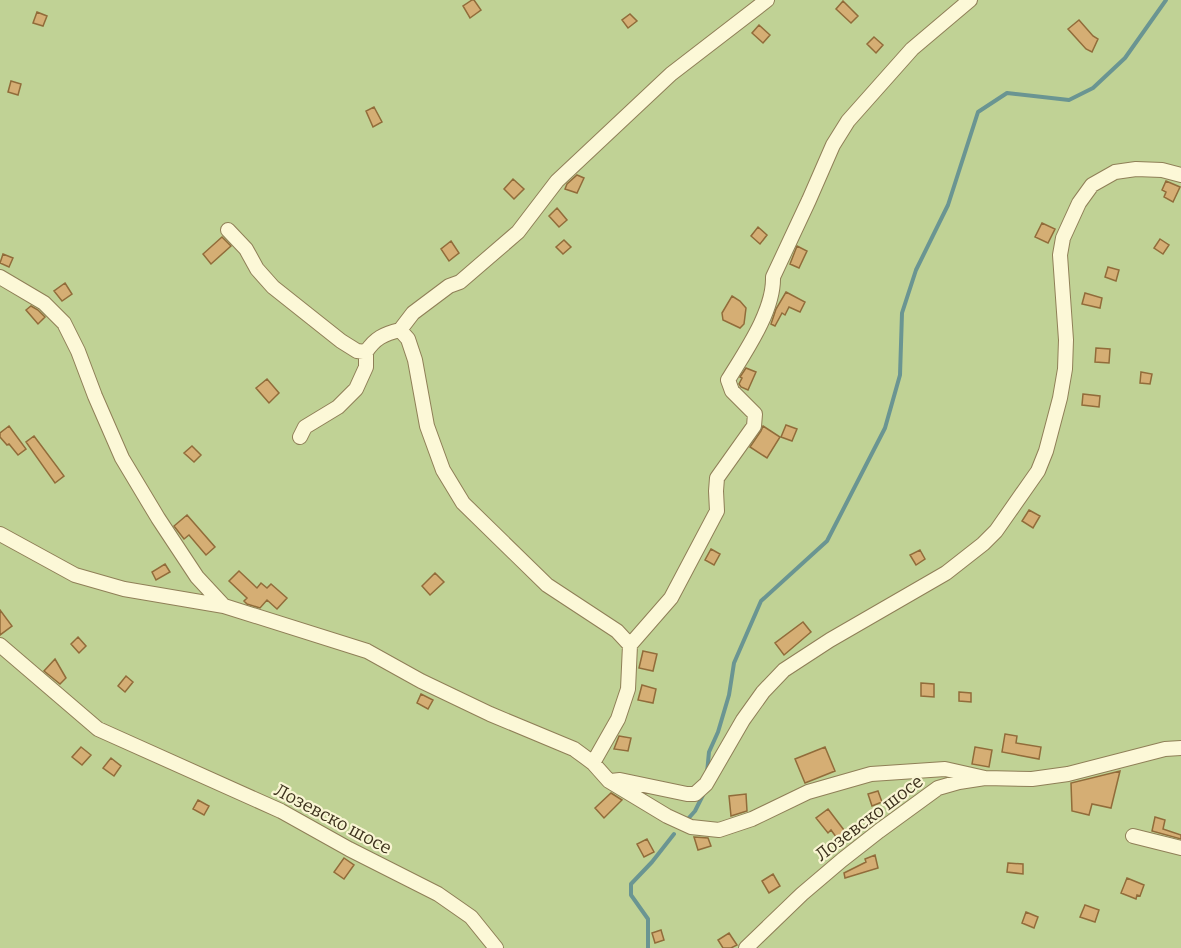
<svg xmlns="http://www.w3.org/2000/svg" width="1181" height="948" font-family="Bitter,serif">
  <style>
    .green { fill: #c0d295 }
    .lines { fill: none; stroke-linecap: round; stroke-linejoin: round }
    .stream { stroke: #6a9592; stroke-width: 4 }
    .building { fill: #d5ae74; stroke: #916c3a; stroke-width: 1.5 }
    .minor-casing { stroke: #8f7f57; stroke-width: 16 }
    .minor { stroke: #fcf8d7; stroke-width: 14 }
    .labels { text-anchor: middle; stroke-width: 4.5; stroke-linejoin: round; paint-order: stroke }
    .street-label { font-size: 18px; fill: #3d321d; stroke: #f9f5d3 }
  </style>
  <rect width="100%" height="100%" fill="#f3edc2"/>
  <path class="green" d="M0 0H1181V948H0Z"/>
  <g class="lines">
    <path class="stream" d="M707 773 709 752 718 732 729 695 734 663 761 601 827 541 885 428 900 375 902 313 916 270 948 205 978 112 1007 93 1069 100 1093 88 1125 58 1166 0
      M687 820 695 811 703 795
      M648 948V919L631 895V884L652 862 674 834"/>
  </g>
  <path class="building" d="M472 0H474L481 10 470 18 463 6Z
    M843 1 858 16 851 23 836 9Z
    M37 12 47 16 43 26 33 23Z
    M630 14 637 21 628 28 622 20Z
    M1079 20 1093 36 1098 39 1092 52 1086 49 1068 29Z
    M759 25 770 35 763 43 752 33Z
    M874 37 883 45 876 53 867 44Z
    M11 81 21 84 18 95 8 92Z
    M374 107 382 122 373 127 366 111Z
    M577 175 584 178 577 193 565 189 567 184Z
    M513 179 524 189 514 199 504 189Z
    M1166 181 1180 187 1173 202 1164 197 1166 192 1162 190Z
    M557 208 567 220 559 227 549 216Z
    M1042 223 1055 229 1048 243 1035 237Z
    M758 227 767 235 760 244 751 236Z
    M222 237 231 246 211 264 203 254Z
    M1160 239 1169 245 1163 254 1154 248Z
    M564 240 571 247 563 254 556 247Z
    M451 241 459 253 449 261 441 249Z
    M797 246 807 251 799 268 790 264Z
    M3 254 13 258 9 267 0 263Z
    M1108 267 1119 270 1116 281 1105 277Z
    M65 283 72 294 62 301 54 291Z
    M786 292 805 302 800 312 789 307 785 315 782 313 775 326 771 324 776 309Z
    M1085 293 1102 298 1100 308 1082 304Z
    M732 296 740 301 746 308 744 324 740 328 723 320 722 313Z
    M31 306 38 310 45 317 38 324 26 310Z
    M1096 348 1110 349 1109 363 1095 362Z
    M746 368 756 372 748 390 741 387 739 384 742 378 740 377Z
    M1141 372 1152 374 1150 384 1140 383Z
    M267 379 279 393 269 403 256 388Z
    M1083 394 1100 396 1099 407 1082 405Z
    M786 425 797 429 792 441 781 437Z
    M9 426 26 449 18 455 9 444 7 445 0 437V433Z
    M763 426 780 437 767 458 750 447 761 431Z
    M34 436 64 476 55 483 26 442Z
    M192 446 201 455 194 462 184 453Z
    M1029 510 1040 516 1033 528 1022 521Z
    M187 515 215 547 206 555 189 535 184 539 174 526Z
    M711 549 720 554 714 565 705 560Z
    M920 550 925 559 916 565 910 555Z
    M165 564 170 572 156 580 152 572Z
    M239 571 257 588 261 583 267 588 271 584 287 598 277 609 267 600 260 608 247 604 244 601 247 598 229 581Z
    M435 573 444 582 430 595 422 586Z
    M0 610 12 626 0 635Z
    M803 622 811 632 784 655 775 643Z
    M78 637 86 646 79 653 71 644Z
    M643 651 657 654 653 671 639 668Z
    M55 659 66 678 60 684 44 671Z
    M126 676 133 682 125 692 118 686Z
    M921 683 934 684V697L921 696Z
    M642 685 656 689 653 703 638 700Z
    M959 692 971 693V702L959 701Z
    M421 694 433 700 428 709 417 703Z
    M1005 734 1017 736 1016 743 1041 747 1039 759 1002 752Z
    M619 736 631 738 628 751 614 749Z
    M81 747 91 755 82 765 72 757Z
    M825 747 835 771 805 783 795 759Z
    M975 747 992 750 989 767 972 764Z
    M111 758 121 766 114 776 103 768Z
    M1120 771 1111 808 1092 804 1089 815 1072 811 1071 783Z
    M878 791 882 802 872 806 868 794Z
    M611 793 622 800 604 818 595 808Z
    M746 794 747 811 731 816 729 796Z
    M198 800 209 806 204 815 193 809Z
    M828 809 847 834 839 841 831 830 828 833 816 818Z
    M1155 817 1165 820 1163 829 1181 835V839L1152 831Z
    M694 837 708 838 711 846 698 850Z
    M647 839 654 852 644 857 637 844Z
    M875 855 878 868 845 878 844 873 866 862 865 859Z
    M344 858 354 865 344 879 334 872Z
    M1008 863 1023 864V874L1007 872Z
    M773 874 780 886 769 893 762 881Z
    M1127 878 1144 885 1140 896 1137 895 1136 899 1121 893Z
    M1085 905 1099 910 1095 922 1080 917Z
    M1026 912 1038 917 1034 928 1022 923Z
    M661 930 664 940 655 943 652 933Z
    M729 933 737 945 731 948H723L718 940Z"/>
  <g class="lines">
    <defs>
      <path id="minor" d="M228 230 246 249 257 269 273 287 341 341 357 351 366 352C375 338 384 334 400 330L408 339 415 360 427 426 443 470 463 503 547 585 617 631 630 645
        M0 277 44 303 64 323 78 351 95 396 122 458 158 518 197 577 224 606
        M400 330 413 313 449 286 460 282 518 232 557 181 671 74 767 0
        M300 437 305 427 338 407 356 389 366 367V352
        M0 534 75 575 124 589 224 606 367 651 421 681 490 714 574 749 593 763 609 781 667 816 691 827 719 830 752 819 808 792 871 774 945 769 985 778
        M0 645 98 729 281 811 349 849 438 894 471 917 496 948
        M593 763 618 719 628 689 630 645 671 598 717 511 716 491 717 478 754 426 755 414 732 391 728 380C745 352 774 311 773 277L809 200 833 145 848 121 912 49 970 0
        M611 781 620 780 687 794H695L706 784 743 720 763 692 784 670 830 640 946 573 983 544 996 531 1038 471 1046 451 1060 398 1065 369 1066 340 1060 255 1063 238 1079 203 1092 185 1115 172 1136 169 1162 170 1181 175
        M1133 836 1181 848
        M746 948 802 894 842 860 879 831 938 788 959 782 985 778 1032 779 1068 774 1165 749 1181 748"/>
    </defs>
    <use href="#minor" class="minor-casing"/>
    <use href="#minor" class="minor"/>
  </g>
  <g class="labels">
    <g class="street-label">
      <text transform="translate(869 818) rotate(-37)" y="6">Лозевско шосе</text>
      <text transform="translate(333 819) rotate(28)" y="6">Лозевско шосе</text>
    </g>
  </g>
</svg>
